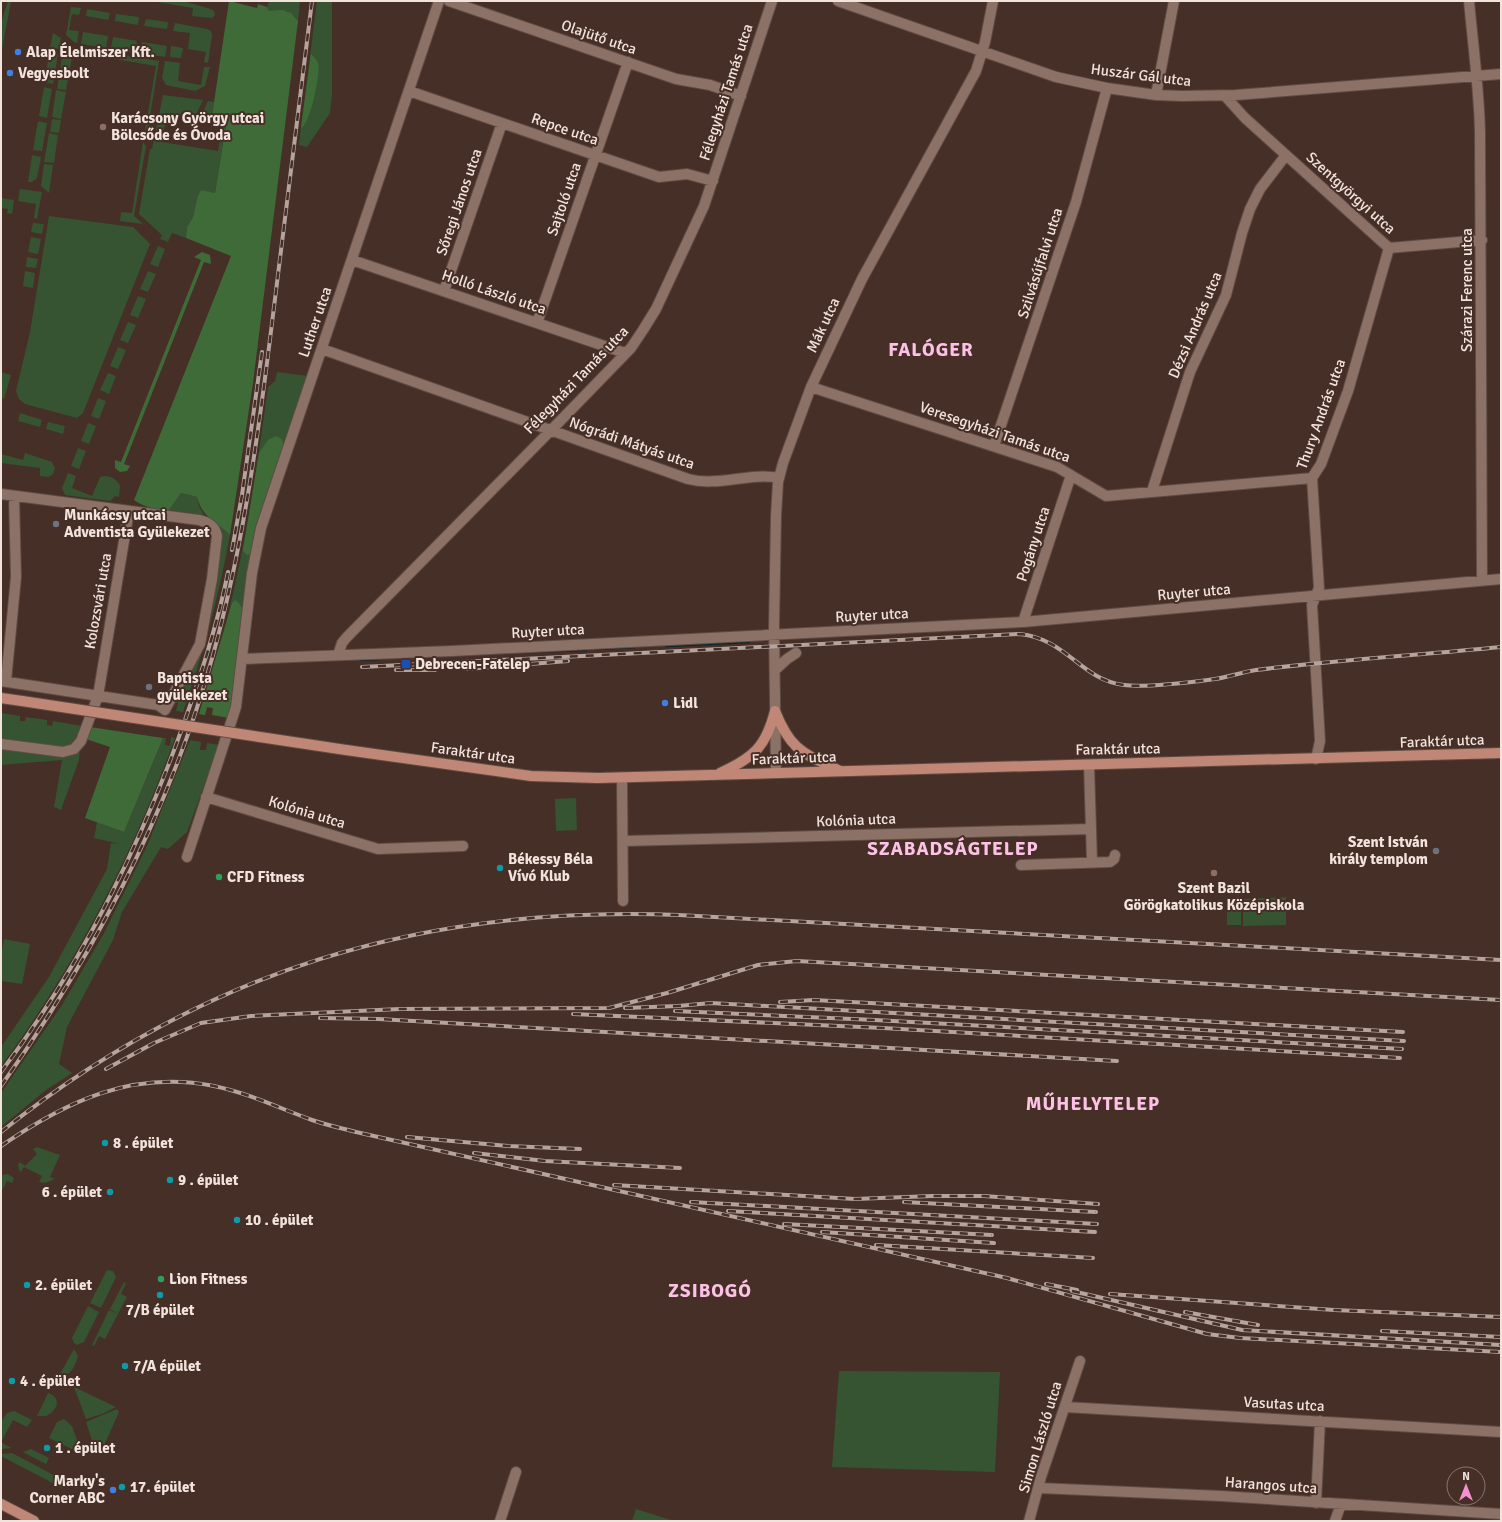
<svg xmlns="http://www.w3.org/2000/svg" width="1502" height="1522" font-family="Signika,sans-serif">
  <style>
    .green { fill: #365432 }
    .forest { fill: #3f6b39 }
    .lines { fill: none; stroke-linecap: round; stroke-linejoin: round }
    .stream { stroke: #0c2530; stroke-width: 2.5 }
    .minor-casing { stroke: #5f4b44; stroke-width: 12 }
    .major-casing { stroke: #5f4b44; stroke-width: 12 }
    .minor { stroke: #8c7167; stroke-width: 10 }
    .major { stroke: #c18776; stroke-width: 10 }
    .rail-casing { stroke: #b5a49d; stroke-width: 4 }
    .rail { stroke: #462f26; stroke-width: 2.5; stroke-dasharray: 8; stroke-linecap: butt }
    .major-bridge-casing { stroke: #5f4b44; stroke-width: 12; stroke-linecap: butt }
    .major-bridge { stroke: #c18776; stroke-width: 10 }
    .shop-dot { fill: #3f7fe0; stroke: #462f26; stroke-width: 1.5 }
    .education-dot { fill: #8d6e63; stroke: #462f26; stroke-width: 1.5 }
    .worship-dot { fill: #6b7280; stroke: #462f26; stroke-width: 1.5 }
    .transit-dot { fill: #1a4fb4; stroke: #462f26; stroke-width: 1.5 }
    .culture-dot { fill: #0f9aa8; stroke: #462f26; stroke-width: 1.5 }
    .leisure-dot { fill: #2e9e5b; stroke: #462f26; stroke-width: 1.5 }
    .labels { text-anchor: middle; stroke-width: 4; stroke-linejoin: round; paint-order: stroke }
    .street-label { font-size: 15px; fill: #f2e3dd; stroke: #462f26 }
    .poi-label { font-size: 15px; font-weight: bold; fill: #f2e3dd; stroke: #462f26; text-anchor: start }
    .district-label { font-size: 19px; font-weight: bold; letter-spacing: 1px; fill: #fcc2e5; stroke: #462f26 }
  </style>
  <rect width="100%" height="100%" fill="#462f26"/>
  <path class="green" d="M8 1H11L1 55V23Z
    M151 1H183L211 9 214 11 215 15 212 18 192 16 193 8Z
    M269 1H300L298 21C283 5 286 13 269 11L267 7Z
    M317 1H332V94L330 113 307 147 299 145V143Z
    M71 7 81 8 79 15 72 14 69 30 79 31 77 43 74 42 66 35Z
    M87 9 110 13 108 20 86 16Z
    M116 14 139 17 138 25 115 21Z
    M146 19 168 22 167 29 144 26Z
    M175 23 207 29 211 31 212 35 208 63 204 62 206 52 188 49 190 33 173 31Z
    M83 32 108 36 106 48 81 44Z
    M53 33 61 38 59 49 50 48Z
    M113 37 137 41 135 53 111 48Z
    M142 42 167 46 165 57 140 53Z
    M66 43 71 47 159 61 147 135 144 136 156 66 73 52 72 56 63 55 64 44Z
    M171 46 183 48 181 58 170 57Z
    M49 53 58 54 53 84 45 82Z
    M62 57 72 58 66 90 57 89Z
    M165 61 180 63 178 81 201 85 204 67H210L205 86 195 91 166 85 162 78Z
    M44 87 52 89 47 118 39 116Z
    M56 90 66 92 61 119 52 117Z
    M163 95 203 100 195 117 167 113 162 142 218 151 223 122 200 118 208 101 214 102 212 116 227 118 215 193 201 191 193 217 187 227 186 238 172 233 168 242 160 239 162 235 139 214 150 149H152Z
    M52 119 61 120 59 133 50 132Z
    M38 121 47 123 42 151 33 150Z
    M49 133 58 135 54 163 44 162Z
    M143 142 146 146 134 216 143 224 120 221 121 212 132 213Z
    M32 155 41 157 37 178 32 182H28Z
    M44 164 53 165 49 193 41 186Z
    M20 189 42 192 37 219 34 218 36 204 18 201Z
    M1 198 14 200 12 214 7 213 8 209 1 208Z
    M49 216 133 227 150 244 83 413 77 418 25 404 19 399 16 391 30 332Z
    M33 223 44 224 42 234 31 232Z
    M31 237 41 239 38 254 28 252Z
    M158 246 165 249 158 267 150 264Z
    M27 257 38 259 36 268 26 267Z
    M25 271 35 273 33 288 23 286Z
    M148 271 156 274 148 292 140 289Z
    M138 296 146 299 138 318 130 315Z
    M128 322 136 325 128 343 120 340Z
    M118 347 126 350 118 369 110 366Z
    M1 372 11 375 4 399 1 398Z
    M277 372 308 376 277 467 238 664 212 715 213 708 207 707 205 715 199 714C236 608 253 498 268 387L275 381Z
    M108 373 116 376 109 394 100 390Z
    M98 398 106 401 99 419 91 416Z
    M20 413 42 420 40 427 18 421Z
    M48 422 65 426 63 434 46 429Z
    M88 423 96 426 89 444 81 441Z
    M78 448 86 451 79 469 71 466Z
    M25 453 52 462 55 468 53 474 49 477 40 476V468L1 463V454L23 460Z
    M68 473 76 476 72 488 92 496 100 477C108 474 117 479 120 486L119 497 115 496 110 501 65 495 62 488Z
    M181 493 197 497 199 506 204 515 169 510Z
    M218 524 230 535C219 596 203 654 183 712L176 711 178 703 173 702 203 645 220 532Z
    M1 713 20 716V721H25L26 717 47 720V725L52 726 53 721 82 726 73 744 66 748 1 740Z
    M171 737 175 738C133 854 75 967 1 1066V1047L49 977 107 869 111 843 120 844 94 838 97 822 124 832 163 738H166L165 745 170 746Z
    M190 740 201 742 200 750H206L207 743 219 745 187 832 168 849 161 847 122 912 113 940 67 1027 59 1064 72 1073 46 1090 1 1127V1093L62 1005 103 935 147 846Z
    M80 748 79 760 61 810 54 807 62 760 1 765V749L63 756 72 754Z
    M576 798 577 830 556 831 555 799Z
    M1286 897V925L1243 926V899Z
    M1227 900H1241V925H1227Z
    M4 939 30 944 22 984 1 981V956Z
    M37 1147 60 1155 50 1177 55 1179 45 1183 39 1182 42 1176 24 1167 21 1172 19 1170 18 1164 20 1162 25 1166 37 1154 33 1149Z
    M8 1174 14 1178 12 1183 7 1181 1 1192V1175Z
    M107 1270 113 1271 116 1277 101 1308 90 1303Z
    M124 1282 126 1283 121 1294 127 1297 118 1314 110 1309Z
    M88 1306 99 1312 84 1342 77 1345 74 1343 72 1338Z
    M109 1310 118 1314 105 1339 99 1336 94 1346 92 1345Z
    M74 1349 78 1356C75 1365 72 1377 60 1374Z
    M839 1371 1000 1372 995 1472 832 1467Z
    M74 1387 116 1407 102 1414 86 1419Z
    M48 1393C62 1397 58 1411 46 1416H37Z
    M117 1409 119 1412 103 1448 96 1453 86 1422Z
    M14 1411 32 1420 27 1427 13 1420 1 1442 11 1448 2 1449 1 1448V1422L7 1413Z
    M64 1419 72 1426 82 1454 49 1438 57 1422Z
    M31 1449 49 1458 46 1464 23 1452Z
    M12 1453 65 1481 62 1488 1 1456V1454Z
    M636 1509 674 1521H632Z"/>
  <path class="forest" d="M229 1 257 8 258 4 267 7 269 11 283 10 291 13 298 21 253 383 230 535C215 520 203 519 197 497L181 493 169 510C156 509 145 508 134 500L231 256 186 238 187 227 193 217 198 196 201 190 215 193 227 119 212 116Z
    M311 54C313 56 317 60 318 63 321 73 310 124 301 128Z
    M202 252 210 255 211 264 204 262 124 464 130 466 127 471 120 472 115 468V460L121 462 201 260 194 257Z
    M276 436 282 439 284 446 251 554 247 555 243 551 259 453 268 440Z
    M235 600 238 602 244 611 233 701 229 718 212 715 213 708 207 707 205 715 199 714 232 603Z
    M90 727 163 738 124 832 85 818 110 747 86 739Z"/>
  <g class="lines">
    <path class="stream" d="M666 646 749 642
      M597 649 635 647
      M522 652 586 650
      M361 660 378 659"/>
    <defs>
      <path id="minor" d="M449 1 676 79 710 85 741 96
        M838 1 1056 77 1107 88 1156 95 1182 96 1236 95 1501 74
        M1469 1C1473 45 1479 88 1480 132L1482 580
        M409 91 659 177 687 174 713 181
        M1156 95 1174 1
        M1225 96 1245 118 1389 248 1482 240
        M352 260 625 353
        M444 291 502 123
        M537 323 628 62
        M322 349 688 479C719 487 749 472 779 478
        M811 387 1057 467 1106 496 1312 478
        M994 446 1076 202 1107 88
        M1152 491 1190 372 1226 295 1242 233 1250 209 1260 189 1286 155
        M1 494 199 520C208 522 215 526 217 536L212 579 200 644 165 710 158 705 1 681
        M1023 622 1071 475
        M338 655 342 643 347 637 564 417 631 348 643 330 656 309 704 206 772 1
        M243 659 452 651 1023 622 1501 579
        M775 670 787 659 796 653
        M6 681 16 577 14 496
        M1 744 63 752 74 749 81 741 98 696 129 511
        M1316 759 1320 741 1312 605 1319 588 1312 478 1321 464 1348 391 1389 248
        M1089 765 1092 862
        M776 773 774 627 776 516 778 482 783 463 811 387 862 279 976 71 985 42 993 1
        M622 778 623 901
        M206 797 378 849 463 846
        M623 841 1091 829
        M187 857 236 707 252 573 261 528 439 1
        M1021 865 1110 862 1114 859 1115 855
        M1065 1407 1501 1432
        M1039 1488 1221 1496 1501 1514
        M1316 1503 1320 1421
        M500 1521 516 1472
        M1029 1521 1041 1477 1080 1361
        M1335 1521 1341 1504"/>
      <path id="major" d="M1 698 22 701
        M775 711C791 751 803 753 840 771
        M346 750 531 776 598 778 1501 753
        M720 773C753 758 766 747 775 711
        M1 1504 34 1521"/>
    </defs>
    <use href="#minor" class="minor-casing"/>
    <use href="#major" class="major-casing"/>
    <use href="#minor" class="minor"/>
    <use href="#major" class="major"/>
    <defs>
      <path id="rail" d="M232 550 242 495 262 352
        M362 667 1020 634C1067 639 1081 680 1124 685 1147 688 1191 682 1215 679 1229 677 1242 672 1256 670 1337 660 1420 655 1501 647
        M467 669 568 661
        M396 670H435
        M780 1002 814 1000 1403 1032
        M625 1008 678 1006 711 1003 1404 1041
        M675 1011 875 1020 1402 1049
        M573 1014 883 1028 1400 1058
        M320 1018 378 1019 1117 1061
        M106 1069 154 1043 201 1023 251 1016 400 1009 609 1008 667 993 758 965 797 961 1501 1000
        M1 1072C81 966 141 845 185 720 202 672 218 622 228 572
        M1 1086C94 955 170 810 213 655 244 543 259 429 273 315 286 210 299 106 312 1
        M1 1132C203 971 421 905 679 915L1501 960
        M407 1137 508 1146 580 1149
        M1 1146C67 1101 132 1070 214 1086 248 1093 279 1108 312 1120 326 1125 341 1128 356 1132L1007 1278 1207 1334 1240 1338 1501 1352
        M474 1153 545 1161 680 1168
        M614 1185 855 1199 932 1196H984L1098 1204
        M691 1202 1097 1224
        M904 1202 1096 1212
        M728 1211 1095 1232
        M784 1224 992 1235
        M822 1232 994 1243
        M876 1245 1093 1258
        M1046 1284 1077 1290
        M1072 1291 1242 1330 1501 1345
        M1110 1294 1334 1310 1501 1317
        M1185 1312 1258 1325
        M1382 1331 1501 1337"/>
    </defs>
    <use href="#rail" class="rail-casing"/>
    <use href="#rail" class="rail"/>
    <defs>
      <path id="major-bridge" d="M22 701 346 750"/>
    </defs>
    <use href="#major-bridge" class="major-bridge-casing"/>
    <use href="#major-bridge" class="major-bridge"/>
  </g>
  <g class="shop-dot">
    <circle cx="18" cy="52" r="4"/>
    <circle cx="10" cy="73" r="4"/>
    <circle cx="665" cy="703" r="4"/>
    <circle cx="113" cy="1490" r="4"/>
  </g>
  <g class="education-dot">
    <circle cx="103" cy="127" r="4"/>
    <circle cx="1214" cy="873" r="4"/>
  </g>
  <g class="worship-dot">
    <circle cx="56" cy="524" r="4"/>
    <circle cx="149" cy="687" r="4"/>
    <circle cx="1436" cy="851" r="4"/>
  </g>
  <rect class="transit-dot" x="401" y="659" width="10" height="10" rx="2"/>
  <g class="culture-dot">
    <circle cx="500" cy="868" r="4"/>
    <circle cx="105" cy="1143" r="4"/>
    <circle cx="170" cy="1180" r="4"/>
    <circle cx="110" cy="1192" r="4"/>
    <circle cx="237" cy="1220" r="4"/>
    <circle cx="27" cy="1285" r="4"/>
    <circle cx="160" cy="1295" r="4"/>
    <circle cx="125" cy="1366" r="4"/>
    <circle cx="12" cy="1381" r="4"/>
    <circle cx="47" cy="1448" r="4"/>
    <circle cx="122" cy="1487" r="4"/>
  </g>
  <g class="leisure-dot">
    <circle cx="219" cy="877" r="4"/>
    <circle cx="161" cy="1279" r="4"/>
  </g>
  <g class="labels">
    <g class="street-label">
      <text transform="translate(599 37) rotate(19)" y="5">Olajütő utca</text>
      <text transform="translate(1141 75) rotate(7)" y="5">Huszár Gál utca</text>
      <text transform="translate(726 92) rotate(-72)" y="5">Félegyházi Tamás utca</text>
      <text transform="translate(565 129) rotate(19)" y="5">Repce utca</text>
      <text transform="translate(1351 193) rotate(42)" y="5">Szentgyörgyi utca</text>
      <text transform="translate(564 199) rotate(-71)" y="5">Sajtoló utca</text>
      <text transform="translate(459 202) rotate(-71)" y="5">Sőregi János utca</text>
      <text transform="translate(1040 263) rotate(-72)" y="5">Szilvásújfalvi utca</text>
      <text transform="translate(1467 290) rotate(-90)" y="5">Szárazi Ferenc utca</text>
      <text transform="translate(494 292) rotate(19)" y="5">Holló László utca</text>
      <text transform="translate(315 322) rotate(-71)" y="5">Luther utca</text>
      <text transform="translate(823 325) rotate(-65)" y="5">Mák utca</text>
      <text transform="translate(1195 325) rotate(-67)" y="5">Dézsi András utca</text>
      <text transform="translate(576 380) rotate(-46)" y="5">Félegyházi Tamás utca</text>
      <text transform="translate(1321 414) rotate(-70)" y="5">Thury András utca</text>
      <text transform="translate(995 432) rotate(19)" y="5">Veresegyházi Tamás utca</text>
      <text transform="translate(632 443) rotate(19)" y="5">Nógrádi Mátyás utca</text>
      <text transform="translate(1033 544) rotate(-72)" y="5">Pogány utca</text>
      <text transform="translate(1194 592) rotate(-5)" y="5">Ruyter utca</text>
      <text transform="translate(98 601) rotate(-80)" y="5">Kolozsvári utca</text>
      <text transform="translate(872 615) rotate(-3)" y="5">Ruyter utca</text>
      <text transform="translate(548 631) rotate(-3)" y="5">Ruyter utca</text>
      <text transform="translate(1442 741) rotate(-2)" y="5">Faraktár utca</text>
      <text transform="translate(1118 749) rotate(-1)" y="5">Faraktár utca</text>
      <text transform="translate(473 753) rotate(8)" y="5">Faraktár utca</text>
      <text transform="translate(794 758) rotate(-2)" y="5">Faraktár utca</text>
      <text transform="translate(307 812) rotate(17)" y="5">Kolónia utca</text>
      <text transform="translate(856 820) rotate(-2)" y="5">Kolónia utca</text>
      <text transform="translate(1284 1404) rotate(3)" y="5">Vasutas utca</text>
      <text transform="translate(1040 1437) rotate(-73)" y="5">Simon László utca</text>
      <text transform="translate(1271 1485) rotate(4)" y="5">Harangos utca</text>
    </g>
    <g class="poi-label">
      <text x="26" y="57">Alap Élelmiszer Kft.</text>
      <text x="18" y="78">Vegyesbolt</text>
      <text x="111" y="123">Karácsony György utcai<tspan x="111" dy="17">Bölcsőde és Óvoda</tspan></text>
      <text x="64" y="520">Munkácsy utcai<tspan x="64" dy="17">Adventista Gyülekezet</tspan></text>
      <text x="415" y="669">Debrecen-Fatelep</text>
      <text x="157" y="683">Baptista<tspan x="157" dy="17">gyülekezet</tspan></text>
      <text x="673" y="708">Lidl</text>
      <text x="1428" y="847" text-anchor="end">Szent István<tspan x="1428" dy="17">király templom</tspan></text>
      <text x="508" y="864">Békessy Béla<tspan x="508" dy="17">Vívó Klub</tspan></text>
      <text x="227" y="882">CFD Fitness</text>
      <text x="1214" y="893" text-anchor="middle">Szent Bazil<tspan x="1214" dy="17">Görögkatolikus Középiskola</tspan></text>
      <text x="113" y="1148">8 . épület</text>
      <text x="178" y="1185">9 . épület</text>
      <text x="102" y="1197" text-anchor="end">6 . épület</text>
      <text x="245" y="1225">10 . épület</text>
      <text x="169" y="1284">Lion Fitness</text>
      <text x="35" y="1290">2. épület</text>
      <text x="160" y="1315" text-anchor="middle">7/B épület</text>
      <text x="133" y="1371">7/A épület</text>
      <text x="20" y="1386">4 . épület</text>
      <text x="55" y="1453">1 . épület</text>
      <text x="105" y="1486" text-anchor="end">Marky's<tspan x="105" dy="17">Corner ABC</tspan></text>
      <text x="130" y="1492">17. épület</text>
    </g>
    <g class="district-label">
      <text x="931" y="356">FALÓGER</text>
      <text x="953" y="855">SZABADSÁGTELEP</text>
      <text x="1093" y="1110">MŰHELYTELEP</text>
      <text x="710" y="1297">ZSIBOGÓ</text>
    </g>
  </g>
  <rect width="1502" height="1522" fill="none" stroke="#f2e3dd" stroke-width="4"/>
  <g transform="translate(1466 1486)"><circle r="19" fill="#462f26" stroke="#8b776f"/>
  <path d="M0-3L7 15L0 10L-7 15Z" fill="#f590d1"/>
  <text y="-6" font-size="11" font-weight="bold" text-anchor="middle" fill="#f2e3dd">N</text>
  </g>
</svg>
